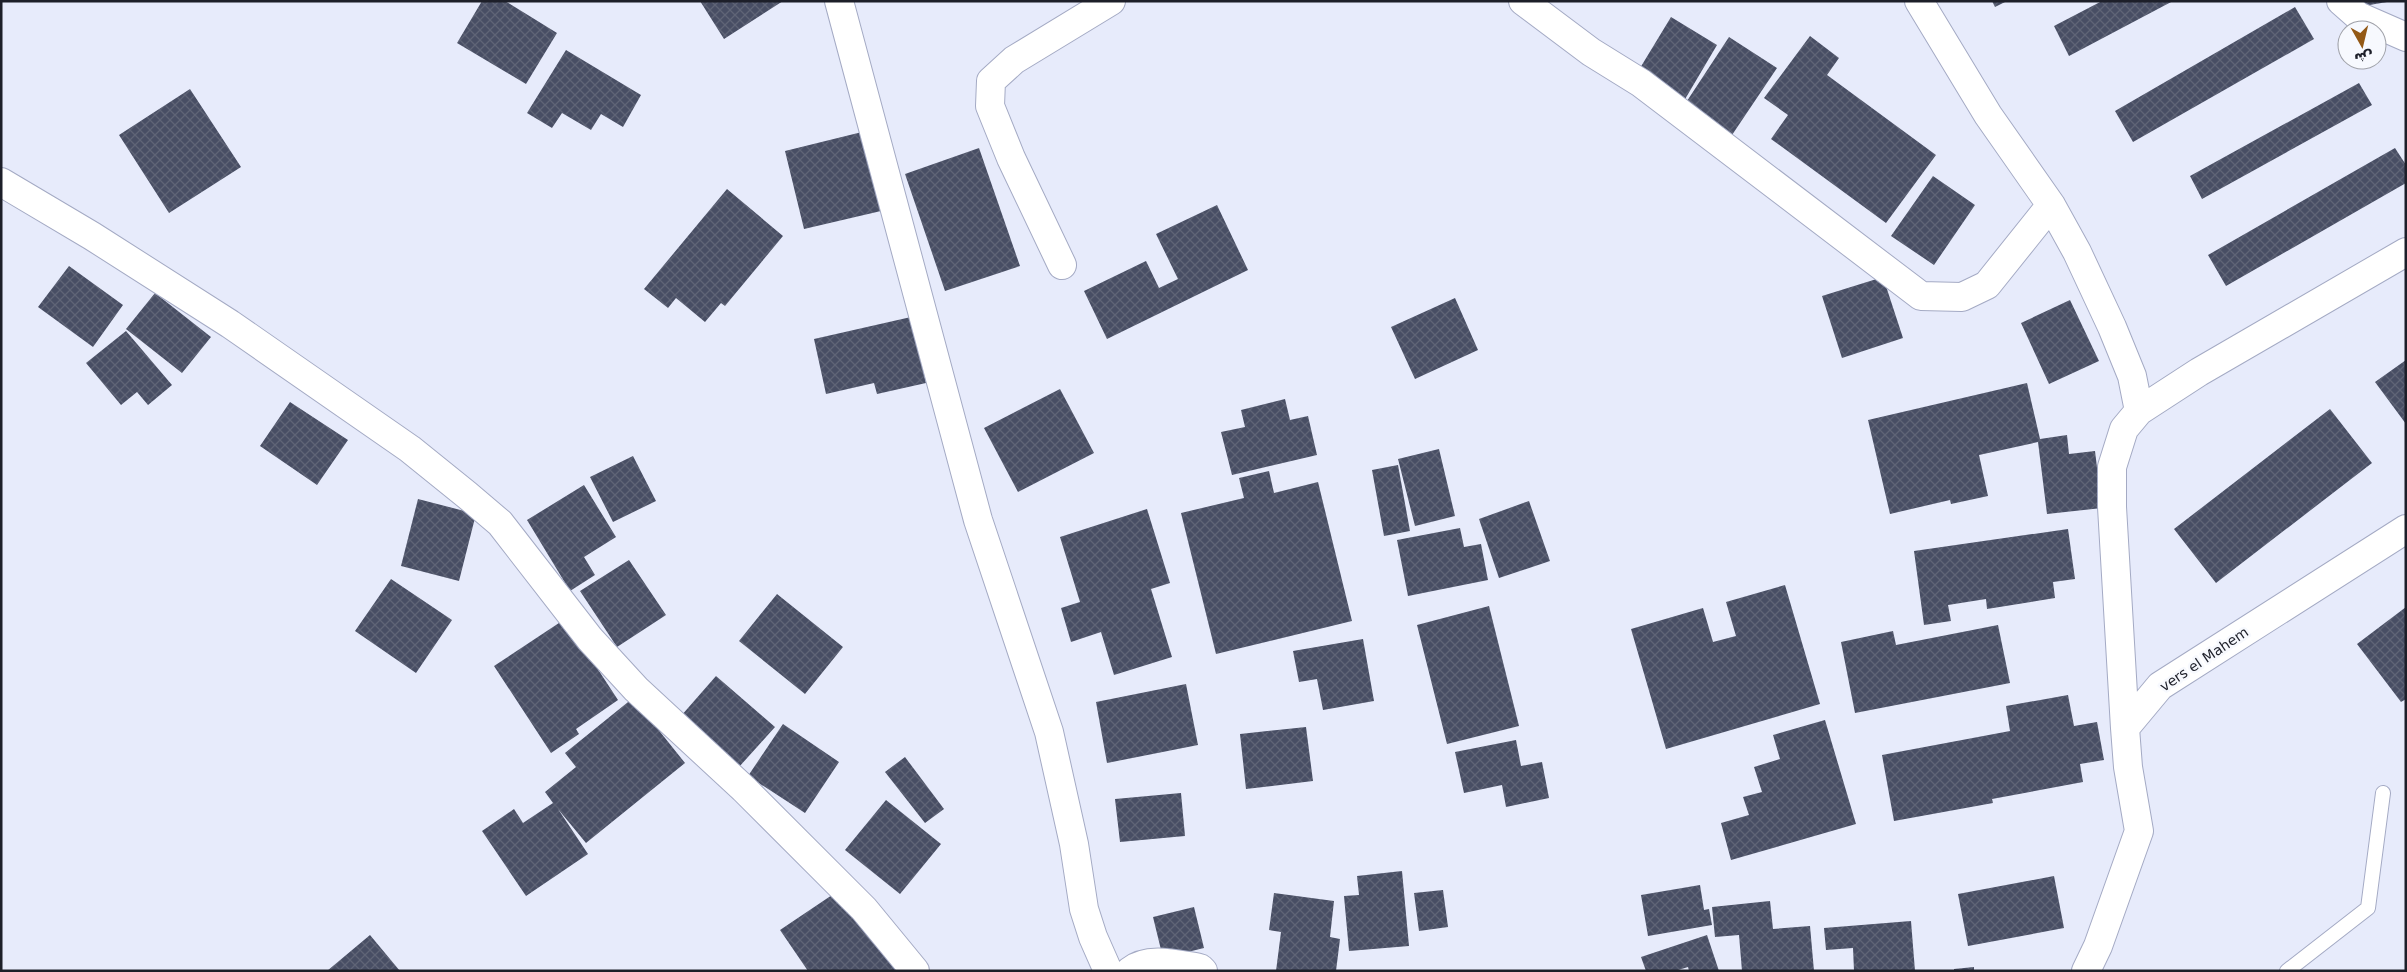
<svg xmlns="http://www.w3.org/2000/svg" width="2407" height="972" font-family="'DejaVu Sans',Vazirmatn,sans-serif">
  <style>
    .building { fill: url(#building-cross-hatch) }
    .lines { fill: none; stroke-linecap: round; stroke-linejoin: round }
    .lane-casing { stroke: #a4aac4; stroke-width: 16 }
    .street-casing { stroke: #a4aac4; stroke-width: 30 }
    .lane { stroke: #fff; stroke-width: 14 }
    .street { stroke: #fff; stroke-width: 28 }
    .labels { text-anchor: middle; stroke-width: 5; stroke-linejoin: round; paint-order: stroke }
    .street-label { font-size: 14px; fill: #1d1f29; stroke: #f7f9fe }
  </style>
  <defs>
    <pattern id="building-cross-hatch" width="8" height="8" patternUnits="userSpaceOnUse" patternTransform="scale(1.25)"><rect width="8" height="8" fill="#484e64"/><path d="M0 0l8 8M0 8l8-8" fill="none" stroke="#5f6476"/></pattern>
  </defs>
  <rect width="100%" height="100%" fill="#e7ebfb"/>
  <path class="building" d="M482 1H505L557 33 526 84 457 43Z
    M700 1H783L724 39Z
    M1992 1H2007L1995 7Z
    M2102 1H2173L2069 56 2054 26Z
    M2358 1H2387V2L2358 7Z
    M2295 7 2314 39 2133 142 2115 111Z
    M1671 17 1717 45 1681 106 1634 78Z
    M1810 36 1839 58 1827 75 1936 155 1886 223 1771 139 1788 115 1764 98Z
    M1729 37 1777 68 1732 135 1685 104Z
    M566 50 641 95 623 127 601 114 591 130 562 113 552 128 527 113Z
    M2359 83 2372 105 2202 199 2190 176Z
    M190 89 241 167 169 213 119 135Z
    M862 132 881 211 804 229 785 151Z
    M979 148 1020 266 945 291 905 174Z
    M2395 148 2406 165V183L2226 286 2208 255Z
    M1933 176 1975 205 1934 265 1891 236Z
    M727 189 783 236 725 306 721 303 705 322 676 298 668 308 644 289Z
    M1217 205 1248 270 1107 339 1084 291 1146 261 1159 288 1178 279 1156 234Z
    M69 266 123 305 93 347 38 307Z
    M1883 277 1903 338 1842 358 1822 296Z
    M155 293 211 337 182 373 126 329Z
    M1455 298 1478 350 1415 379 1391 327Z
    M2070 300 2099 361 2049 384 2021 323Z
    M911 317 926 383 877 394 874 383 826 394 814 339Z
    M126 331 172 385 148 405 137 392 121 405 86 363Z
    M2406 360V424L2375 382Z
    M2027 383 2040 439 2067 435 2069 454 2095 451 2102 508 2047 514 2038 442 1979 455 1988 496 1951 504 1950 500 1890 514 1868 420Z
    M1060 389 1094 453 1018 492 984 428Z
    M1285 399 1290 420 1308 416 1317 455 1232 475 1221 432 1245 427 1241 410Z
    M290 402 348 440 317 485 260 446Z
    M2330 409 2372 463 2216 583 2174 529Z
    M1439 449 1455 516 1415 526 1398 459Z
    M633 456 656 501 613 522 590 477Z
    M1398 465 1410 531 1384 536 1372 470Z
    M1269 471 1274 493 1318 482 1352 621 1216 654 1181 513 1244 498 1239 478Z
    M584 485 616 537 584 557 595 575 570 591 527 520Z
    M418 499 476 514 459 581 401 566Z
    M1529 501 1550 561 1499 578 1479 519Z
    M1147 509 1170 583 1151 589 1172 657 1114 675 1101 632 1071 642 1061 608 1080 602 1060 537Z
    M1460 528 1464 547 1481 544 1488 580 1408 596 1397 540Z
    M2068 529 2075 579 2053 582 2055 598 1987 609 1986 599 1948 605 1951 621 1924 625 1914 551Z
    M629 560 666 615 617 647 580 591Z
    M391 579 452 620 416 673 355 631Z
    M1785 585 1820 704 1666 749 1631 629 1703 608 1713 642 1736 636 1726 602Z
    M777 594 843 647 805 694 739 641Z
    M1489 606 1519 726 1447 744 1417 625Z
    M2406 607V699L2401 702 2357 644Z
    M565 619 618 700 576 729 579 734 551 753 494 666Z
    M1998 625 2010 683 1855 713 1841 642 1893 631 1896 645Z
    M1363 639 1374 701 1323 710 1317 679 1299 682 1293 651Z
    M716 676 775 727 739 767 681 716Z
    M1186 684 1198 745 1107 763 1096 702Z
    M2068 695 2074 726 2097 722 2104 760 2080 764 2083 782 1992 799 1993 803 1894 821 1882 755 2010 731 2006 706Z
    M633 698 685 763 586 843 558 809 588 854 526 896 482 831 514 809 523 823 553 803 545 792 576 767 565 753Z
    M1825 720 1856 824 1731 860 1721 823 1749 815 1743 797 1762 792 1754 767 1780 759 1773 735Z
    M783 724 839 762 805 813 748 776Z
    M1306 727 1313 781 1246 789 1240 734Z
    M1516 740 1521 766 1542 762 1549 798 1506 807 1502 785 1464 793 1455 752Z
    M905 757 944 809 925 823 885 772Z
    M1181 793 1185 836 1120 842 1115 799Z
    M886 800 941 844 900 894 845 850Z
    M1402 871 1409 946 1349 951 1344 896 1359 895 1357 876Z
    M2054 876 2064 928 1968 946 1958 894Z
    M1700 885 1704 910 1709 909 1712 925 1648 936 1641 895Z
    M841 889 896 971H808L780 930Z
    M1443 890 1448 927 1419 931 1414 893Z
    M1274 893 1334 901 1330 937 1340 939 1336 971H1276L1281 932 1269 930Z
    M1770 901 1773 929 1810 926 1814 971H1742L1739 935 1715 937 1712 907Z
    M1194 907 1204 948 1163 958 1153 917Z
    M1911 921 1915 971H1854L1853 948 1826 950 1824 928Z
    M370 935 400 971H327Z
    M1707 935 1719 971H1689L1688 967 1675 971H1646L1641 957Z
    M1974 967V971H1954V969Z"/>
  <g class="lines">
    <defs>
      <path id="lane" d="M2287 971 2368 908 2383 793"/>
      <path id="street" d="M839 1 978 520 1049 732 1074 844 1084 909 1093 937 1108 971
        M1523 1 1591 52 1641 83 1921 296 1962 297 1987 285 2051 205
        M1919 1 1988 115 2051 205 2077 252 2112 327 2132 376 2139 411
        M2341 1 2358 16 2406 37
        M1 182 92 236 230 324 410 449 467 495 500 523 590 639 636 689 744 789 864 909 915 971
        M1062 265 1011 158 990 106 991 81 1014 60 1111 1
        M2125 728 2112 507V467L2124 429 2139 411 2199 372 2406 252
        M1130 971C1149 956 1179 965 1200 968L1203 971
        M2086 971 2098 946 2139 831 2128 767 2125 728 2160 686 2406 529"/>
    </defs>
    <use href="#lane" class="lane-casing"/>
    <use href="#street" class="street-casing"/>
    <use href="#lane" class="lane"/>
    <use href="#street" class="street"/>
  </g>
  <g class="labels">
    <g class="street-label">
      <text transform="translate(2204 659) rotate(-34)" y="5">vers el Mahem</text>
    </g>
  </g>
  <rect width="2407" height="972" fill="none" stroke="#1d1f29" stroke-width="5"/>
  <g transform="translate(2362 45) rotate(172)"><circle r="24" fill="#f7f9fe" stroke="#a0a2a9"/>
  <path d="M0-4L9 19L0 12L-9 19Z" fill="#935916"/>
  <text y="-8" font-size="14" font-weight="bold" text-anchor="middle" fill="#1d1f29">ش</text>
  </g>
</svg>
